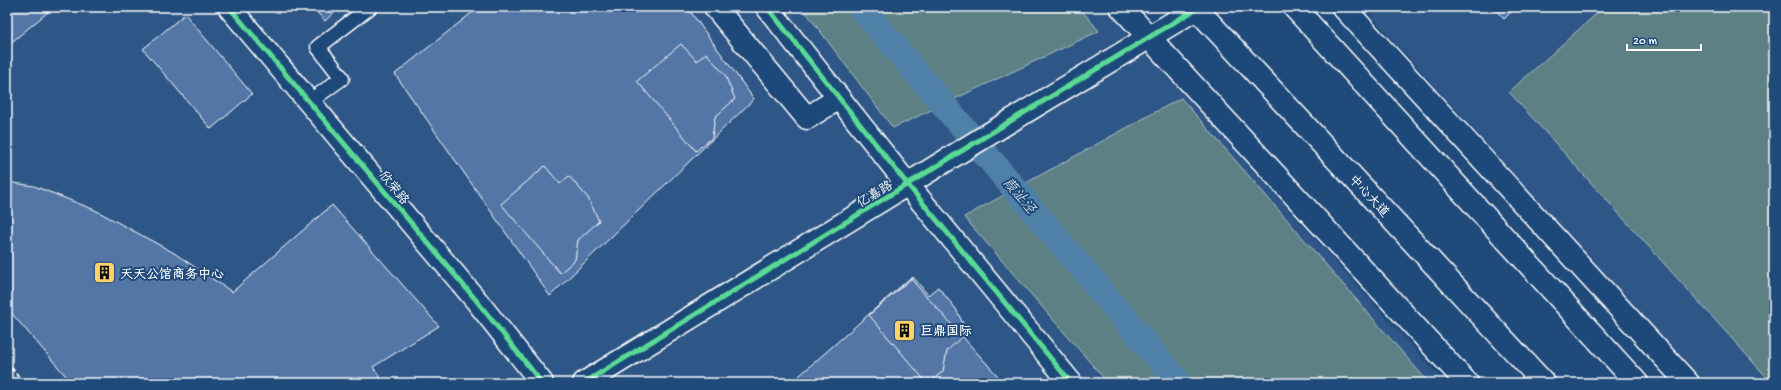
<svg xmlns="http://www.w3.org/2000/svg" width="1781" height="390" font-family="'Gochi Hand','LXGW WenKai TC',sans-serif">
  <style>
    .built { fill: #2e5787 }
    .green { fill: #5d8085; stroke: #aec0c2 }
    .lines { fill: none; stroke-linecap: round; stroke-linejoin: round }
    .canal { stroke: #5080a8; stroke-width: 26 }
    .building { fill: #5276a6; stroke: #fff }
    .lane-casing { stroke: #fff; stroke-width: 17 }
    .street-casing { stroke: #fff; stroke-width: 25 }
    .secondary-casing { stroke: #fff; stroke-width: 25 }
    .primary-casing { stroke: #fff; stroke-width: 25 }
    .path { stroke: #fff; stroke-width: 2.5; stroke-dasharray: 4 3; stroke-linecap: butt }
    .lane { stroke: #1f4a7a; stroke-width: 14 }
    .street { stroke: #1f4a7a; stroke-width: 22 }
    .secondary { stroke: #1f4a7a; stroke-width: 22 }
    .primary { stroke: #1f4a7a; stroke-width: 22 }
    .cycleway-casing { stroke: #1f4a7a; stroke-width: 8 }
    .cycleway { stroke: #5adb95; stroke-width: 5 }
    .labels { text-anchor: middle; stroke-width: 4; stroke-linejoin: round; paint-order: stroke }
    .street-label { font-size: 13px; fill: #fff; stroke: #1f4a7a }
    .poi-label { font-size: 13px; font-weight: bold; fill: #fff; stroke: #1f4a7a; text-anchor: start }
    .water-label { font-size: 14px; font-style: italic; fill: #d3dfe9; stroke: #1f4a7a }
  </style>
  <rect width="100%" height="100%" fill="#1f4a7a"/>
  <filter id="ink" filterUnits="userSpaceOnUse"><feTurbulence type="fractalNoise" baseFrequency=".025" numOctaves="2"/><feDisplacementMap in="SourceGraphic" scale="8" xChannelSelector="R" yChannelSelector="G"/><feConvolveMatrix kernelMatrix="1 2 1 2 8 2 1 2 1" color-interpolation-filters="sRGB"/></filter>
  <g filter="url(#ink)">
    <path class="built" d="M7 7H1106L1445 383H7Z
      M1363 7H1774V383H1703Z"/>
    <path class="green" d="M802 7H1079L1099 31 893 128Z
      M1604 7H1774V383H1772L1509 92Z
      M1181 98 1429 383H1108L964 217Z"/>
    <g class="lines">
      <path class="canal" d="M861 7 1179 383"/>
    </g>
    <path class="building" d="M7 7H54L7 46Z
      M312 7H340L325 21Z
      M479 7H687L754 99 550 296 395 74Z
      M1493 7H1516L1504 19Z
      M185 14 252 94 211 129 143 49Z
      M681 44 697 61 706 53 725 75 735 99 715 117 712 138 696 151 637 81Z
      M545 166 560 184 569 176 588 198 599 221 578 240 575 260 560 273 501 204Z
      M7 182 34 186 95 210 174 253 232 292 332 205 439 326 373 367 384 383H72L7 308Z
      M913 277 928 295 938 287 956 309 967 332 947 351 943 371 929 383H927L869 315Z
      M910 278 1004 383H791Z"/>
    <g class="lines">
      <defs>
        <path id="lane" d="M309 102 342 78 318 47 370 7"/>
        <path id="street" d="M229 7 476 300 542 383
          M715 7 807 118 839 98
          M767 7 908 185 1071 383"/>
        <path id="secondary" d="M1121 7 1467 383
          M1343 7 1688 383
          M584 383 1007 123 1196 9"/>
        <path id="primary" d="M1195 7 1544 383
          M1294 7 1637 383"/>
      </defs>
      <use href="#lane" class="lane-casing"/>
      <use href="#street" class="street-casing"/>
      <use href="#secondary" class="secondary-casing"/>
      <use href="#primary" class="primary-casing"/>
      <path class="path" d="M7 363 24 383"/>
      <use href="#lane" class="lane"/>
      <use href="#street" class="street"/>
      <use href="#secondary" class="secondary"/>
      <use href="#primary" class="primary"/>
      <defs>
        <path id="cycleway" d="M229 7 476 300 542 383
          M767 7 908 185 1071 383
          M584 383 1007 123 1196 9"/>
      </defs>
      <use href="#cycleway" class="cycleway-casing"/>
      <use href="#cycleway" class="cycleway"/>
    </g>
  </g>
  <defs>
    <symbol id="building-square" viewBox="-11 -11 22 22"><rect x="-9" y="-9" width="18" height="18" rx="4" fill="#ffd166" stroke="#1f4a7a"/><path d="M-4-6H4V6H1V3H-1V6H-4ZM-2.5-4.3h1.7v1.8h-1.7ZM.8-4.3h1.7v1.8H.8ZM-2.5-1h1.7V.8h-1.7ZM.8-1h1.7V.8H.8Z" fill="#111"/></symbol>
  </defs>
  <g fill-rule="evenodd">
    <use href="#building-square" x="92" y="260" width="25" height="25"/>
    <use href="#building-square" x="892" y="318" width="25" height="25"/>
  </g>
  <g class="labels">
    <g class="street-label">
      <text transform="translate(395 187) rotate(50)" y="5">欣荣路</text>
      <text transform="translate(874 193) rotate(-31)" y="5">亿嘉路</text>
      <text transform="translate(1370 195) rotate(47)" y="5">中心大道</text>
    </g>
    <g class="poi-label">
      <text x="120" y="278">天天公馆商务中心</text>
      <text x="920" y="335">巨鼎国际</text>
    </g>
    <g class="water-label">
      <text transform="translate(1020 195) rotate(50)" y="5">葭沚泾</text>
    </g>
  </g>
  <rect width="1781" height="390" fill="none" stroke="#1f4a7a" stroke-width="24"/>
  <rect x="12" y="12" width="1757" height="366" fill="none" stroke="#fff" stroke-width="1.5" filter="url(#ink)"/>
  <path d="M1627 44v6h74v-6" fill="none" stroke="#ffffff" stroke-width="2"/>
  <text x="1633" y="44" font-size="12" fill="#ffffff" stroke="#1f4a7a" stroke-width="3" paint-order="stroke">20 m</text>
</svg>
